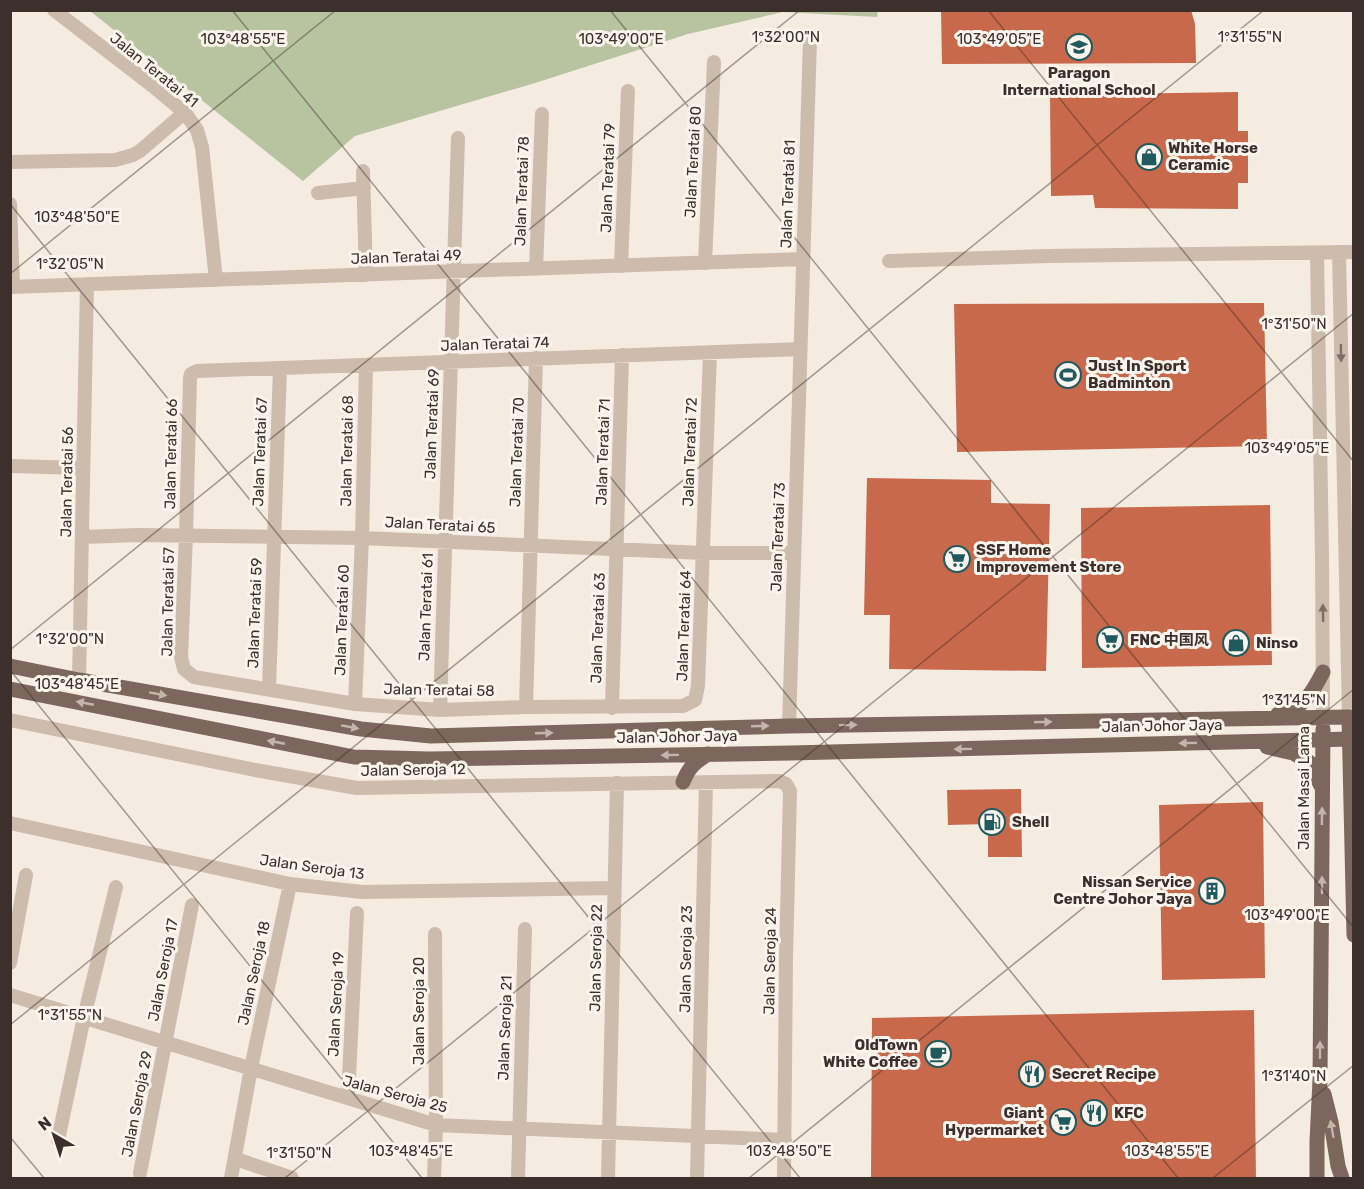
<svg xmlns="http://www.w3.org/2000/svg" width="1364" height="1189" font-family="Rubik,'Noto Sans SC',sans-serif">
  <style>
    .green { fill: #b8c4a0 }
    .building { fill: #c8694b }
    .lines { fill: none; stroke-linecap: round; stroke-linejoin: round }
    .minor { stroke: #cdbbac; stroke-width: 14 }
    .major { stroke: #7d675c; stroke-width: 15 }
    .oneway { fill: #7d6f65 }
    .oneway2 { fill: #c2b5ac }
    .ticks { fill: none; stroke: #3b302b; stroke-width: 1.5; stroke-opacity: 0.45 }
    .labels { text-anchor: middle; stroke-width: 6; stroke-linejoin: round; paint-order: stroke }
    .street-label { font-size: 15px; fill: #3b302b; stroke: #fbf5ee }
    .poi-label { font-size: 15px; font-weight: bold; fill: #3b302b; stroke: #fbf5ee; text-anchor: start }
    .ticks-label { font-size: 15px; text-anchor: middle; fill: #3b302b; stroke: #fbf5ee; stroke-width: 6; stroke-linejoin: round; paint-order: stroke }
  </style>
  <rect width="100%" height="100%" fill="#f4ebe1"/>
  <path class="green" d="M90 11 878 10V11L877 17 783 12 688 34 535 83 355 136 303 181Z"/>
  <path class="building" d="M941 10H1191L1195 24 1196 63 942 64Z
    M1238 92V131H1248V183H1238V209L1095 208 1093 195 1051 196 1050 95Z
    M1264 303 1267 446 957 452 954 304Z
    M867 478 991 480V503L1050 504 1046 671 889 669 890 615H864Z
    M1270 505 1272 665 1082 668 1081 508Z
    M1021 789 1022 857H988V824L948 825 947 790Z
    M1263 802 1265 978 1162 980 1159 805Z
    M1254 1010 1256 1179H871L872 1018Z"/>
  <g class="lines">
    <path class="minor" d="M54 10 154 87 186 114 197 130 202 147 216 280
      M10 162 115 160 133 155 140 151 177 119 184 112
      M363 171 366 275
      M318 193 364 188
      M10 204 13 287
      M1339 252 1349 717
      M1317 253 1322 557 1323 717
      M889 261 1047 256 1354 252
      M705 263 714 62
      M621 266 628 91
      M536 269 542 114
      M10 287 803 259
      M710 352 698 686 695 700 683 706 526 707 440 710 355 704 194 677 184 669 181 657 186 536 190 378 191 374 197 371C398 364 599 356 800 349
      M10 466 83 468
      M83 537 138 535 362 538 703 553H794
      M79 680 87 284
      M269 689 280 368
      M355 704 362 538 366 365
      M526 707 536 358
      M612 708 622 355
      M440 710 458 138
      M10 720 255 770 357 788 779 781 786 784 790 791 786 958 784 1178
      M789 726 810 39
      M10 823 290 884 362 892 614 888
      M10 963 26 875
      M10 995 436 1125 785 1140
      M348 1098 357 913
      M58 1140 84 1017 116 887
      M236 1159 292 1178
      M140 1173 192 905
      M231 1178 251 1068 290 884
      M434 1178 436 1125 435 934
      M518 1178 525 929
      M608 1178 617 783
      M697 1178 706 782"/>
    <path class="major" d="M10 666 79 680 361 729 431 736 789 726 1349 717 1354 935
      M10 689 354 757 429 759 791 753 1350 739
      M1278 714C1304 709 1312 693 1323 672
      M1267 747 1293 753 1309 762 1321 786
      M683 782C689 767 694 763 708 754
      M1324 1094 1331 1122 1338 1166 1342 1178
      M1317 1178V1141L1320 1080 1323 729"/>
  </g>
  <defs><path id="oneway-solid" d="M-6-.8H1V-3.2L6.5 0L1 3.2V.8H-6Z" transform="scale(1.5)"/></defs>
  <g class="oneway">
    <use href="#oneway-solid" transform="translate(1341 353) rotate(89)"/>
    <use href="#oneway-solid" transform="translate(1323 613) rotate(-91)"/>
  </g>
  <g class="oneway2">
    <use href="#oneway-solid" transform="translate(158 694) rotate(10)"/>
    <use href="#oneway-solid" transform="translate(85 703) rotate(-169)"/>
    <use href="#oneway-solid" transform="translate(1043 722) rotate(-1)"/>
    <use href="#oneway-solid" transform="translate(848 725) rotate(-1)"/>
    <use href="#oneway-solid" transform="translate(760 726) rotate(-2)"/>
    <use href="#oneway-solid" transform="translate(350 727) rotate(10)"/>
    <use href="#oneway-solid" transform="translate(544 733) rotate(-2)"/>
    <use href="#oneway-solid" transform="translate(276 742) rotate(-169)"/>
    <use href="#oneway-solid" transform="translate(1188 743) rotate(179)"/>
    <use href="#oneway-solid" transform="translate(963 749) rotate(179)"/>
    <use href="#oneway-solid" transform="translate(670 755) rotate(179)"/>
    <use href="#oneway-solid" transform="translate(1322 816) rotate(-89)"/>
    <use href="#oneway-solid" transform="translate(1322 885) rotate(-90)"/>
    <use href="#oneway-solid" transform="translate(1320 1050) rotate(-90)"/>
    <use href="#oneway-solid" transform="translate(1332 1129) rotate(-100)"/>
  </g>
  <path class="ticks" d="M232 10 1178 1178M610 10 1354 928M988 10 1354 462M10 204 800 1178M10 274 336 10M10 650 800 10M10 670 422 1178M10 1025 1264 10M10 1137 44 1178M285 1178 1354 313M749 1178 1354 689M1213 1178 1354 1065"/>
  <defs>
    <symbol id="school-ring" viewBox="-11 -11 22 22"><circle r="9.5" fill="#fbf5ee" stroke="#1f5a5e" stroke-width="1.5"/><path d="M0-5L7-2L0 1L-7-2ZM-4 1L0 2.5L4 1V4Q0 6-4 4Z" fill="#1f5a5e"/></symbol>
    <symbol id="shop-ring" viewBox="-11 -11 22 22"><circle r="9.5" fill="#fbf5ee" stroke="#1f5a5e" stroke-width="1.5"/><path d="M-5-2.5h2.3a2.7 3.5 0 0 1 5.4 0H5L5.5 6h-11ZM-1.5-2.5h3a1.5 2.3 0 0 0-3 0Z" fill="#1f5a5e"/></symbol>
    <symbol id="stadium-ring" viewBox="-11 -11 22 22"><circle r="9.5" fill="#fbf5ee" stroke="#1f5a5e" stroke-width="1.5"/><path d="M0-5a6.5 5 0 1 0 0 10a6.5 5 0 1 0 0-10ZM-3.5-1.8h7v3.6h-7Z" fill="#1f5a5e"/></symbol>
    <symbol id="supermarket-ring" viewBox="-11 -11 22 22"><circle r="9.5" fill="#fbf5ee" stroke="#1f5a5e" stroke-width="1.5"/><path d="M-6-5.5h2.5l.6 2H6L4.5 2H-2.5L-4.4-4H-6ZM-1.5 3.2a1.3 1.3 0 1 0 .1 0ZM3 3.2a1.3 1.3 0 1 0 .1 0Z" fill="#1f5a5e"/></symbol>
    <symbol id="fuel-ring" viewBox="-11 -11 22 22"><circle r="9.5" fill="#fbf5ee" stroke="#1f5a5e" stroke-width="1.5"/><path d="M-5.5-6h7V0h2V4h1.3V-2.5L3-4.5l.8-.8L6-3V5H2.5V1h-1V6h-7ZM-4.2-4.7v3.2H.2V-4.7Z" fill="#1f5a5e"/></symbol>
    <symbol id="building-ring" viewBox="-11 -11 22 22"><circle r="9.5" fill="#fbf5ee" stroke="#1f5a5e" stroke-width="1.5"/><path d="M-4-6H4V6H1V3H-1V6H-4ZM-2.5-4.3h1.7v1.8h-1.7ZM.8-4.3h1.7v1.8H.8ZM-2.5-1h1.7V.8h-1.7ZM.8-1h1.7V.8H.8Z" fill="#1f5a5e"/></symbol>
    <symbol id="cafe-ring" viewBox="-11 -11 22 22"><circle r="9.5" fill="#fbf5ee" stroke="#1f5a5e" stroke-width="1.5"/><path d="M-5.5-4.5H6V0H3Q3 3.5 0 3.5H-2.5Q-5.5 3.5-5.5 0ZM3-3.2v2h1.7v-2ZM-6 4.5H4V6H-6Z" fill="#1f5a5e"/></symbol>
    <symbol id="restaurant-ring" viewBox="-11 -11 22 22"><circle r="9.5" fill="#fbf5ee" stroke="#1f5a5e" stroke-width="1.5"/><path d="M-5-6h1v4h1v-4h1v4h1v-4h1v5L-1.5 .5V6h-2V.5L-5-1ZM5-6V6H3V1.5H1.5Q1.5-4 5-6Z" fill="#1f5a5e"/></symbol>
  </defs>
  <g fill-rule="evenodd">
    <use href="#school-ring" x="1064" y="32" width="30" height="30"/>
    <use href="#shop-ring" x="1134" y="142" width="30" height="30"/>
    <use href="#stadium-ring" x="1053" y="360" width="30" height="30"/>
    <use href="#supermarket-ring" x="942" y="544" width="30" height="30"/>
    <use href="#supermarket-ring" x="1095" y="625" width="30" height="30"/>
    <use href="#shop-ring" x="1221" y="628" width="30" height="30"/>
    <use href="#fuel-ring" x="977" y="807" width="30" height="30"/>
    <use href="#building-ring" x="1197" y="876" width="30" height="30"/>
    <use href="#cafe-ring" x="923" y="1039" width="30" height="30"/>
    <use href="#restaurant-ring" x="1017" y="1059" width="30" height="30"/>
    <use href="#restaurant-ring" x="1079" y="1098" width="30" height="30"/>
    <use href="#supermarket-ring" x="1048" y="1107" width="30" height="30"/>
  </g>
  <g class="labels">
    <g class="street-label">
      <text transform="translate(154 70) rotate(39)" y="5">Jalan Teratai 41</text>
      <text transform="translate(693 162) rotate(-87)" y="5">Jalan Teratai 80</text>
      <text transform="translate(608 178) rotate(-88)" y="5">Jalan Teratai 79</text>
      <text transform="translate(522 191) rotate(-88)" y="5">Jalan Teratai 78</text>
      <text transform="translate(788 194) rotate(-88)" y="5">Jalan Teratai 81</text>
      <text transform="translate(406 257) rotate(-2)" y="5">Jalan Teratai 49</text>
      <text transform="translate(495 344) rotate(-2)" y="5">Jalan Teratai 74</text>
      <text transform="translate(432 424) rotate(-88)" y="5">Jalan Teratai 69</text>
      <text transform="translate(347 451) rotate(-89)" y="5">Jalan Teratai 68</text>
      <text transform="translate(260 452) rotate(-88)" y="5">Jalan Teratai 67</text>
      <text transform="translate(517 452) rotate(-88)" y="5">Jalan Teratai 70</text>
      <text transform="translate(603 452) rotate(-88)" y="5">Jalan Teratai 71</text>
      <text transform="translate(690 452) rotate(-88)" y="5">Jalan Teratai 72</text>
      <text transform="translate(171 454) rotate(-89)" y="5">Jalan Teratai 66</text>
      <text transform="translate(67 482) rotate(-89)" y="5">Jalan Teratai 56</text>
      <text transform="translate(440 525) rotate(3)" y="5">Jalan Teratai 65</text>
      <text transform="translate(778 537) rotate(-88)" y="5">Jalan Teratai 73</text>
      <text transform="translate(168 602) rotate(-89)" y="5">Jalan Teratai 57</text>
      <text transform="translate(426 607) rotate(-88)" y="5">Jalan Teratai 61</text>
      <text transform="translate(255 613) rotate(-88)" y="5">Jalan Teratai 59</text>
      <text transform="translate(342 620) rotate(-88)" y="5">Jalan Teratai 60</text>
      <text transform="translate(684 626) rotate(-88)" y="5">Jalan Teratai 64</text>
      <text transform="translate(598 628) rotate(-88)" y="5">Jalan Teratai 63</text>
      <text transform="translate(439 690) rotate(1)" y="5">Jalan Teratai 58</text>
      <text transform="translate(1162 726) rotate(-1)" y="5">Jalan Johor Jaya</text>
      <text transform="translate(677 737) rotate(-1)" y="5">Jalan Johor Jaya</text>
      <text transform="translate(413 770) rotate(-1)" y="5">Jalan Seroja 12</text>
      <text transform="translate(1304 788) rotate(-90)" y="5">Jalan Masai Lama</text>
      <text transform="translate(312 867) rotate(8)" y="5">Jalan Seroja 13</text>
      <text transform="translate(596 958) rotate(-89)" y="5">Jalan Seroja 22</text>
      <text transform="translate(686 959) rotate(-89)" y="5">Jalan Seroja 23</text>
      <text transform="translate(770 961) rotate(-89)" y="5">Jalan Seroja 24</text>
      <text transform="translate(163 970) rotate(-79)" y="5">Jalan Seroja 17</text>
      <text transform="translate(254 973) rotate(-78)" y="5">Jalan Seroja 18</text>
      <text transform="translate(336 1004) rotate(-87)" y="5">Jalan Seroja 19</text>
      <text transform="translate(419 1011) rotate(-90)" y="5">Jalan Seroja 20</text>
      <text transform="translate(505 1028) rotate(-88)" y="5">Jalan Seroja 21</text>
      <text transform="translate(395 1094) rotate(15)" y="5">Jalan Seroja 25</text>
      <text transform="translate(137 1104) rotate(-79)" y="5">Jalan Seroja 29</text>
    </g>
    <g class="poi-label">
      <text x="1079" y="78" text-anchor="middle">Paragon<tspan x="1079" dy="17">International School</tspan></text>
      <text x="1168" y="153">White Horse<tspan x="1168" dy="17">Ceramic</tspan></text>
      <text x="1088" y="371">Just In Sport<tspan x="1088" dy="17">Badminton</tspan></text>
      <text x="976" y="555">SSF Home<tspan x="976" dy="17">Improvement Store</tspan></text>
      <text x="1130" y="645">FNC 中国风</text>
      <text x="1256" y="648">Ninso</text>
      <text x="1012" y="827">Shell</text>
      <text x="1192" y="887" text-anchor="end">Nissan Service<tspan x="1192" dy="17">Centre Johor Jaya</tspan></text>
      <text x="918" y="1050" text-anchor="end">OldTown<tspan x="918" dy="17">White Coffee</tspan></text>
      <text x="1052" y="1079">Secret Recipe</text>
      <text x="1044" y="1118" text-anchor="end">Giant<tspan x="1044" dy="17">Hypermarket</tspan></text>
      <text x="1114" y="1118">KFC</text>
    </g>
  </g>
  <g class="ticks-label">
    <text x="786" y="42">1°32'00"N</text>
    <text x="1250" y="42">1°31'55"N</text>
    <text x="243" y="44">103°48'55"E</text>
    <text x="621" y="44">103°49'00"E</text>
    <text x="999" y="44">103°49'05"E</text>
    <text x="77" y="222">103°48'50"E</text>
    <text x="70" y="269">1°32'05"N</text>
    <text x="1294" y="329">1°31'50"N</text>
    <text x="1287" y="453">103°49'05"E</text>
    <text x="70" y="644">1°32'00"N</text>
    <text x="77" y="689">103°48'45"E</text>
    <text x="1294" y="705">1°31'45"N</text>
    <text x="1287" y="920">103°49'00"E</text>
    <text x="70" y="1020">1°31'55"N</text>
    <text x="1294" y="1081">1°31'40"N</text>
    <text x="411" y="1156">103°48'45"E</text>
    <text x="789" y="1156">103°48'50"E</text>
    <text x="1167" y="1156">103°48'55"E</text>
    <text x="299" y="1158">1°31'50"N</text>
  </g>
  <rect width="1364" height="1189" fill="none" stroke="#3b302b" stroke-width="24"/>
  <g transform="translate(54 1135) rotate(321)" stroke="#fbf5ee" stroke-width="4.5" paint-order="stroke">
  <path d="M0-4.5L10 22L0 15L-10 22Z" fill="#3b302b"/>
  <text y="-9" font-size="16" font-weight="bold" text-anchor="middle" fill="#3b302b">N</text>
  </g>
</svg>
